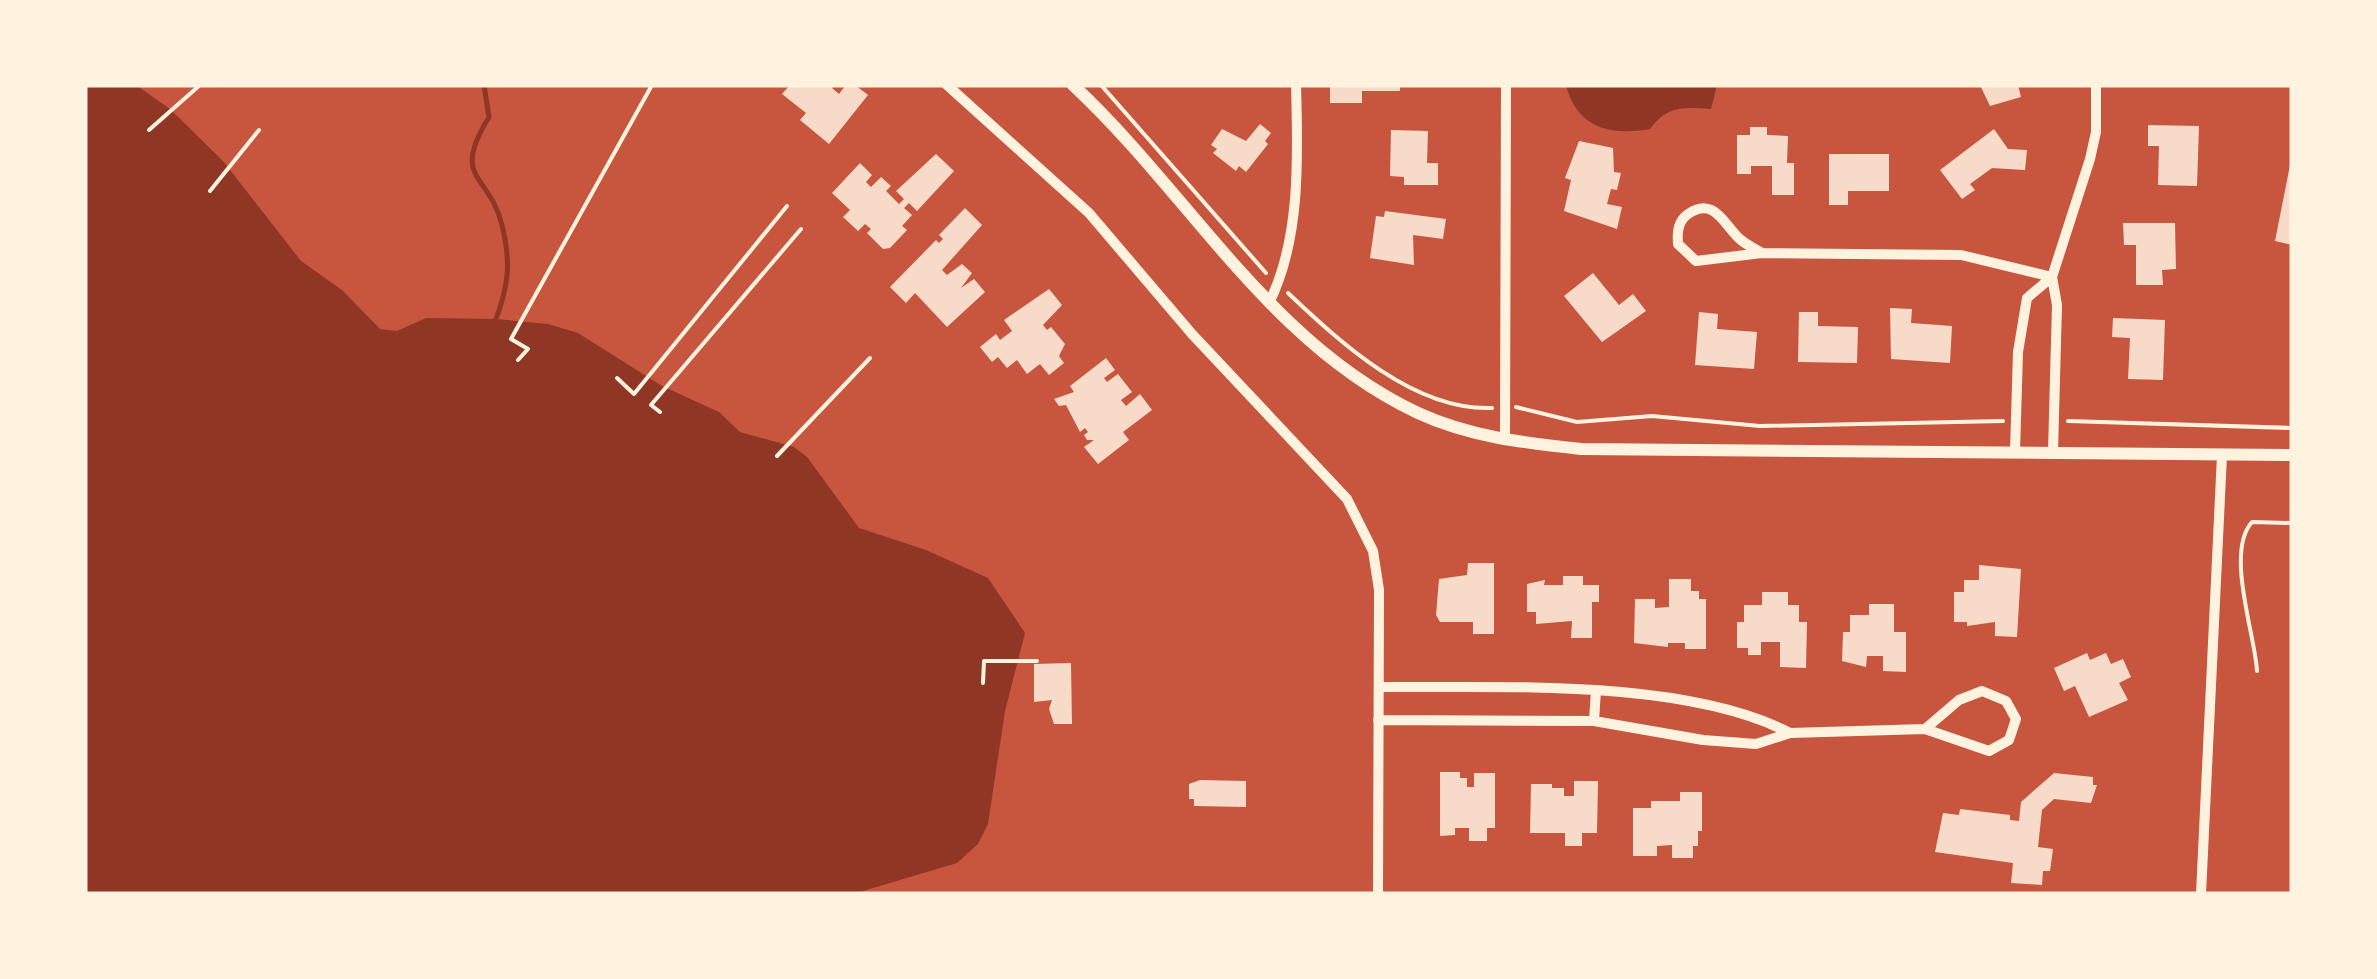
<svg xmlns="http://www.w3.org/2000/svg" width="2377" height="979" font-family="'Alegreya Sans',sans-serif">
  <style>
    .water { fill: #8f3625 }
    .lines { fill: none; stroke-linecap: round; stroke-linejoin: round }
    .stream { stroke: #8f3625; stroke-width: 5 }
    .building { fill: #f7dbc8 }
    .path { stroke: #fff3e0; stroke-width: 4 }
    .minor { stroke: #fff3e0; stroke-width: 10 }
    .tertiary { stroke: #fff3e0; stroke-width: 12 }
  </style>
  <rect width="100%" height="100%" fill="#c8553d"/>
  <path class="water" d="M85 85H136L170 109 223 161 301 261 342 290 380 329 397 331 426 318 496 319 548 324 578 333 662 386 719 412 740 432 794 447 807 457 859 528 926 550 988 578 1025 633 1005 711 988 824 978 844 957 863 853 894H85Z
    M1566 85H1717L1711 109C1683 107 1667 106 1650 129 1610 136 1577 128 1566 85Z"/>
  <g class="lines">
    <path class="stream" d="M484 85 489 117C450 181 489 172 502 225 511 262 509 284 496 319"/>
  </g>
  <path class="building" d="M790 85H835L832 88 839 94 846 85H855L868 95 829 144 800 120 806 113 782 94Z
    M1330 85H1400V91H1362V103H1330Z
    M1980 85H2018L2021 97 1990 106Z
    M1260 124 1271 133 1265 141 1268 144 1246 172 1239 166 1236 171 1213 153 1217 149 1211 145 1222 129 1246 141Z
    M2148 125 2199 126 2197 186 2158 185 2159 146H2148Z
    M1750 127H1767V135L1788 136 1787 163H1794V195H1772V166H1751V174H1737V135H1750Z
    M1994 129 2008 149 2027 150 2025 170 1992 168 1970 184 1975 190 1962 199 1940 170Z
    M1391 130 1428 131 1427 163H1438V185H1404V177L1390 176Z
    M1579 141 1613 148 1614 172 1621 173 1617 190 1611 189 1607 204 1622 207 1617 229 1564 211 1571 180 1565 178Z
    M936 154 954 171 917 211 909 203 904 208 912 215 902 226 907 230 890 248 883 249 867 233 871 229 865 224 858 231 843 217 850 210 832 193 860 163 872 175 866 182 871 187 881 177 891 186 886 191 899 204 904 199 896 191Z
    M1829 154H1889V191H1848V205H1829Z
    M2290 165H2292V245L2275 241Z
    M965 208 982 225 942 270 947 275 962 264 972 273 961 288 974 279 985 292 947 327 915 293 906 303 890 287 936 240 939 243 943 239 939 235Z
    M1385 211 1446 219 1443 239 1413 235 1414 265 1370 258 1376 216 1384 217Z
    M2123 223H2175L2176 269 2162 270 2163 285H2136V245H2124Z
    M1593 273 1619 305 1633 294 1646 311 1602 342 1564 296Z
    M1049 289 1062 305 1043 325 1047 330 1051 327 1065 344 1059 356 1064 363 1049 375 1040 364 1027 374 1017 360 1007 368 998 357 992 362 980 347 996 334 1000 340 1012 331 1004 320Z
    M1890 308 1912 309 1911 323 1952 326 1950 363 1891 359Z
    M1699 312 1718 314 1717 329 1757 332 1754 369 1695 365Z
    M1799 312H1818V326L1858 327 1857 363 1798 362Z
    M2113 318 2165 320 2163 380 2128 379 2130 338 2112 337Z
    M1106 358 1115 370 1104 378 1107 382 1118 374 1132 392 1121 400 1126 406 1140 394 1152 410 1123 432 1129 440 1098 464 1084 447 1094 440H1087L1084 435 1088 432 1085 428 1080 432 1066 405 1059 406 1054 399 1074 392 1070 386Z
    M1468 563H1494V634H1473V622H1440L1436 615 1439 579 1467 575Z
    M1979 565 2021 569 2017 637 1995 636V622L1967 626V622H1954V592H1964V580H1979Z
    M1563 576H1583V585H1599V602H1592V638H1571L1572 621 1536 624V612H1527V584L1545 580 1544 585H1563Z
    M1669 579H1691V591H1699V599H1706V649H1685V643H1668V647L1634 643 1635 599H1655V608L1669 607Z
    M1762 592H1788V605H1799V622H1807L1806 668 1780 667V642H1761V655H1748V648H1737V622H1744V605H1762Z
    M1869 604H1894V632H1906V672L1883 671V656H1867L1866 667 1842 661 1843 632H1850V615H1869Z
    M2087 653 2090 660 2106 653 2111 664 2123 659 2131 677 2119 683 2128 700 2089 717 2075 686 2064 691 2054 668Z
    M1071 663 1072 724H1054L1049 709 1052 700 1034 702V664Z
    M1440 772H1460V778H1467V787H1474V773H1495V828H1487V841H1469V828H1455V835L1440 836Z
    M2054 773 2093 777V785H2097L2091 803 2054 799 2042 810 2038 847 2053 849 2050 871H2043L2042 885 2011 883 2013 863 1935 852 1943 813 1959 815 1960 809 2010 815V820L2019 821 2021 802Z
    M1200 780 1246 781V807L1194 806V799H1189V784Z
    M1574 781H1598L1597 833H1582V846H1565V833H1530L1531 784H1552V788H1564V796H1574Z
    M1680 792H1702V831H1698V846H1693V858H1672V845L1657 846V856H1633V808H1651V801H1680Z"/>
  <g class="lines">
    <path class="path" d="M1101 85 1266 273
      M149 130 200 85
      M210 191 259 130
      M1288 293C1341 343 1414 411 1492 408
      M518 360 528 349 511 339 652 85
      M617 378 634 394 787 206
      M1516 407 1577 422 1652 416 1760 426 2003 421
      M660 412 651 405 801 229
      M2068 421 2292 428
      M777 456 870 358
      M2257 671C2255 634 2225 552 2252 522L2292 523
      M983 683 984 661H1037"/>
    <path class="minor" d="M947 85 1089 213 1192 334 1347 499 1373 551 1379 590 1378 894
      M1762 253 1696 261 1678 244C1677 232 1678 221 1688 214 1715 195 1725 227 1741 240 1747 245 1755 249 1762 253L1961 255 2052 277
      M1269 303C1301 239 1298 156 1296 85
      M1505 440 1506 85
      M2015 452 2018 352 2027 298 2052 277
      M2053 452 2057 305 2052 277 2090 159 2096 132V85
      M1379 687C1498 688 1684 678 1790 733
      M1378 720 1594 721 1703 740 1756 744 1790 733 1925 729 1989 751 2009 740 2016 719 2006 701 1982 691 1959 700 1925 729
      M1594 721 1596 690
      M2201 894 2222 455"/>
    <path class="tertiary" d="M1073 85C1190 194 1269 343 1418 413 1470 437 1525 443 1581 449L2292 455"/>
  </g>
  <rect width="2377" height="979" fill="none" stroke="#fff3e0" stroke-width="175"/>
</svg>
